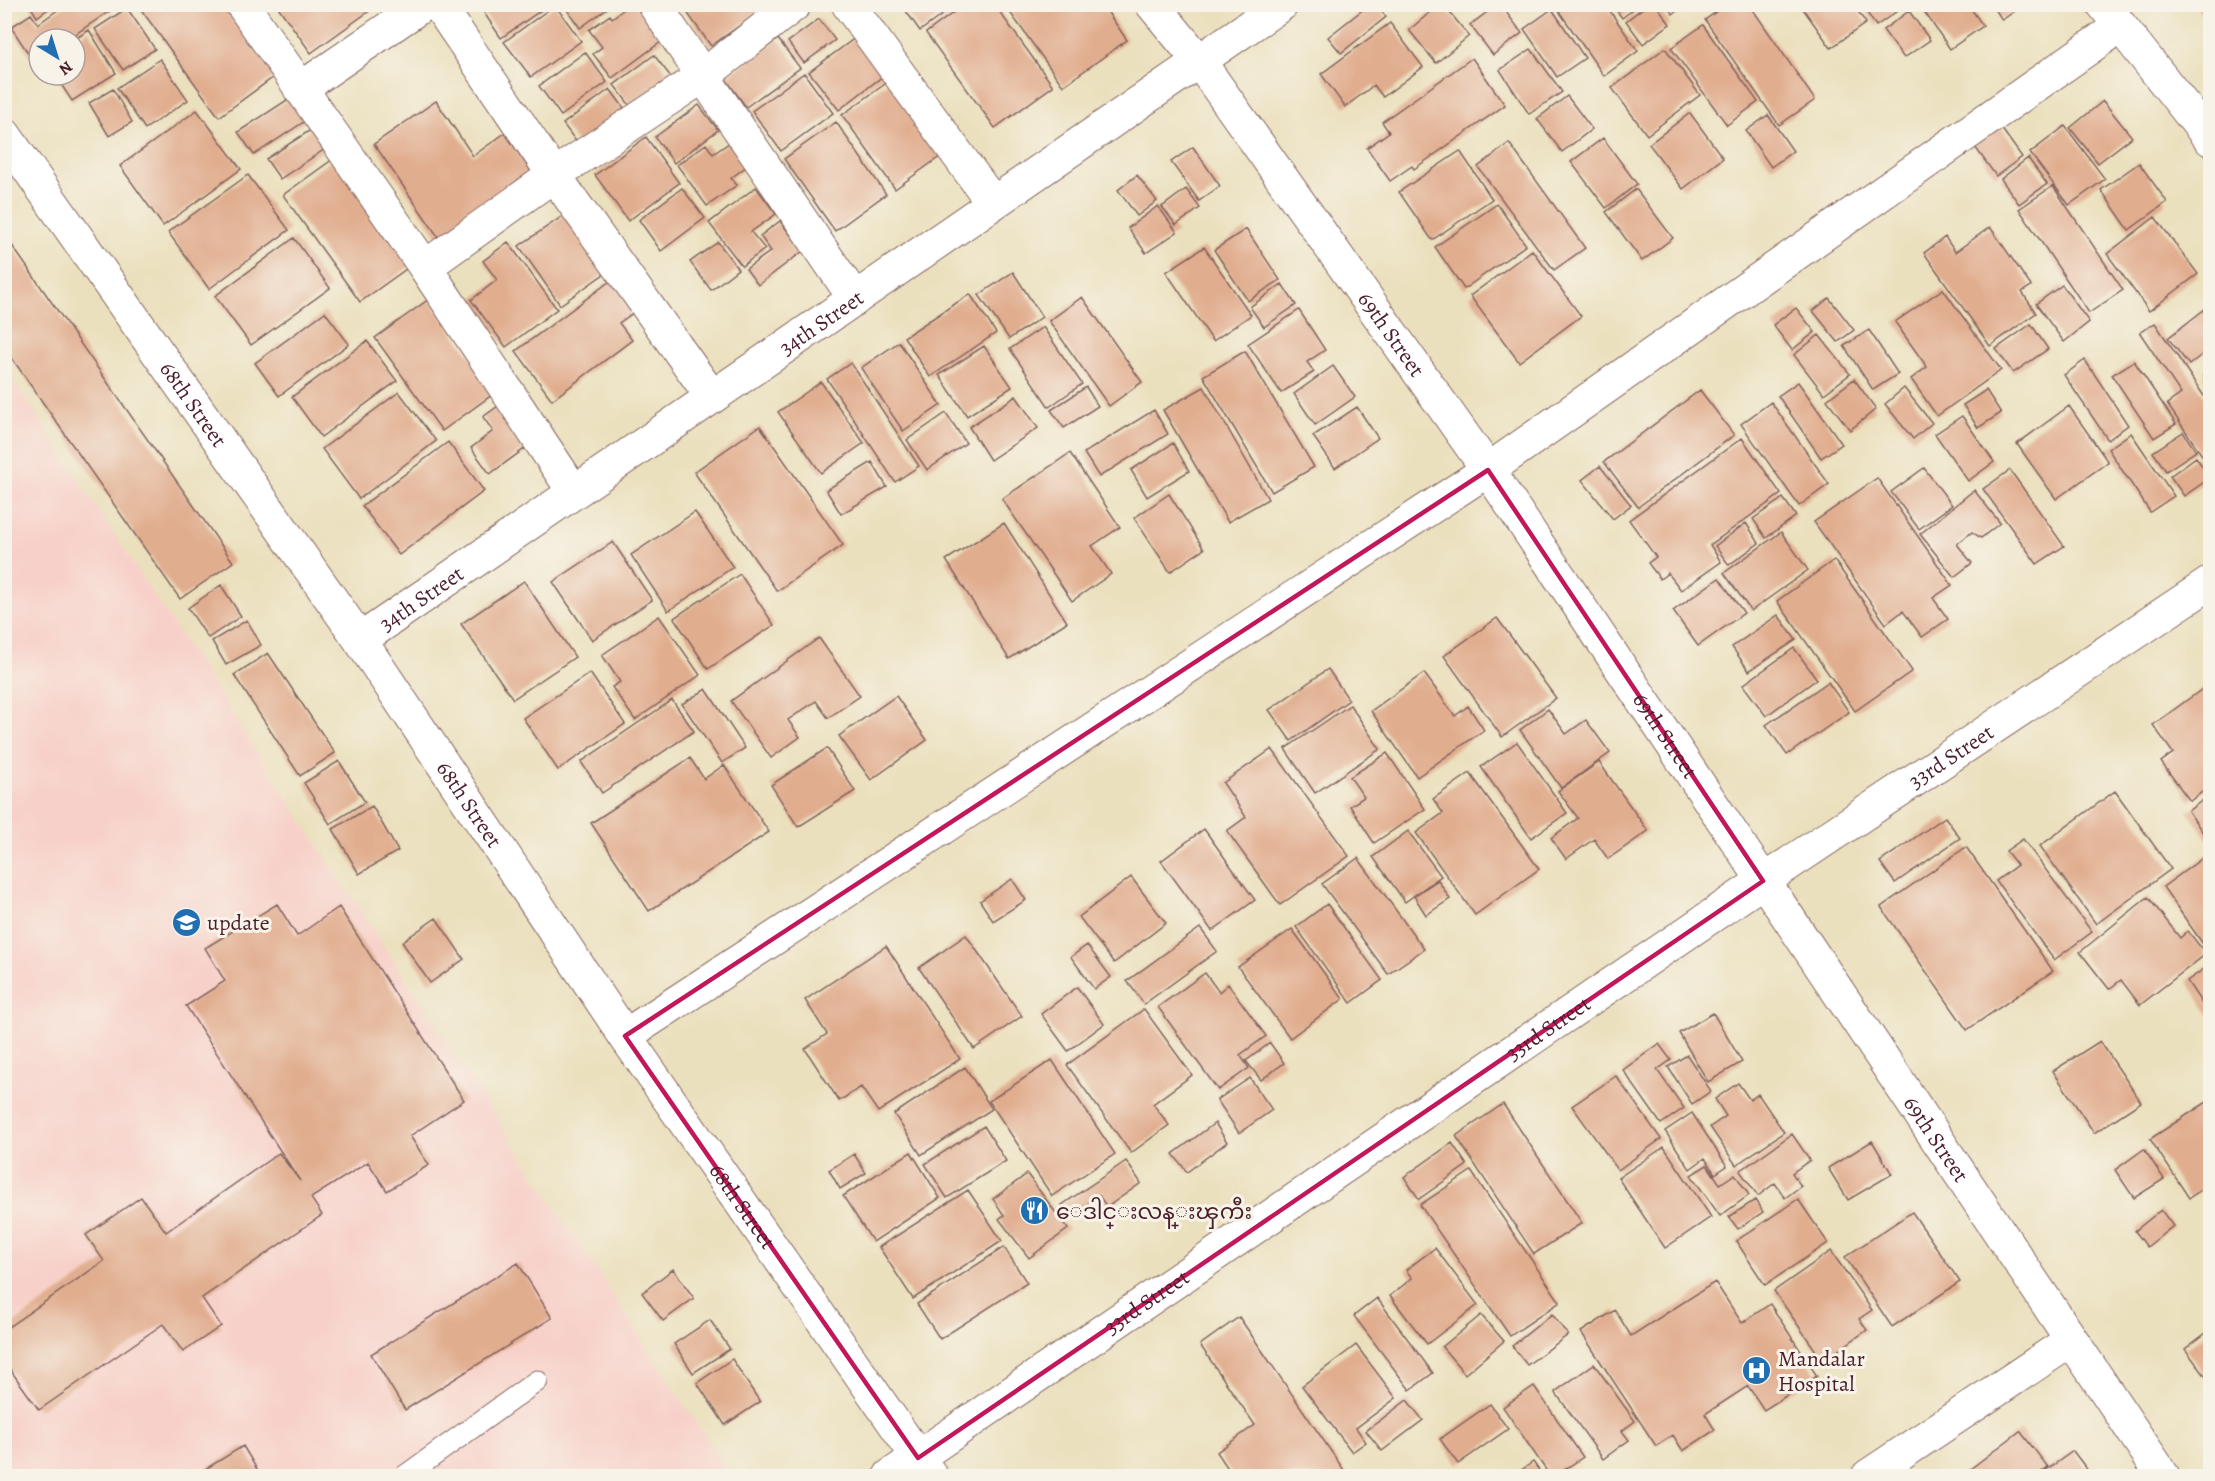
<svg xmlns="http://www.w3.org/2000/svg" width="2215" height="1481" font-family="Alegreya,'Noto Sans Myanmar',serif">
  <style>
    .built { fill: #f7d1c9 }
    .building { fill: #e1ad8f }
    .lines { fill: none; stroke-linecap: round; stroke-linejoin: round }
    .lane-casing { stroke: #82635e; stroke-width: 23 }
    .street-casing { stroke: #82635e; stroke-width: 35 }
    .lane { stroke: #fff; stroke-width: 21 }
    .street { stroke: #fff; stroke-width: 33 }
    .marked { fill: none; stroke: #c2185b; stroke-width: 4.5; stroke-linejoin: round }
    .labels { text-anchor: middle; stroke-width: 6; stroke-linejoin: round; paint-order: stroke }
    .street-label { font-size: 22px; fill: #4a1f2b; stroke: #f7f3e8 }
    .poi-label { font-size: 22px; fill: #4a1f2b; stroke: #f7f3e8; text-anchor: start }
  </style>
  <rect width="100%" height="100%" fill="#f7f3e8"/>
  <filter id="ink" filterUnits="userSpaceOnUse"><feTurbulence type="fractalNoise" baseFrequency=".0167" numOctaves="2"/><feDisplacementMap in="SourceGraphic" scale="12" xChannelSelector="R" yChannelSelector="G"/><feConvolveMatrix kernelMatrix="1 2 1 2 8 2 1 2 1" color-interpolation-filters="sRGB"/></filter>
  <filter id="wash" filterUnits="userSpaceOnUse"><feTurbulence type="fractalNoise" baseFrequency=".008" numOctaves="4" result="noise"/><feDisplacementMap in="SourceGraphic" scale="24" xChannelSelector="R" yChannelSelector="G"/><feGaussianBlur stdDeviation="1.35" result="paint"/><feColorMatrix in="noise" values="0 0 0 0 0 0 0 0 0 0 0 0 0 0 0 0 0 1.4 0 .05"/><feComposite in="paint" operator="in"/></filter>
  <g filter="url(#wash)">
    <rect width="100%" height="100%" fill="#ebe0be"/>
    <path class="built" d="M5 368 731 1476H5Z"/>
    <g id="blocks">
      <path class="building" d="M29 4H55L37 17Z
        M66 4H120L68 39H39V59L34 62 11 27 31 14 38 24Z
        M137 4H223L275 76 219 117Z
        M276 4H379L311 53Z
        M478 4H550L501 38Z
        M563 4H613L580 28Z
        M631 4H635L662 41 612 78 593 54 602 47 589 30 610 15 612 18Z
        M681 4H760L763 9 711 46Z
        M901 4H957L920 31Z
        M965 4H994L1053 86 995 128 926 33Z
        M1004 4H1102L1127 40 1063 86Z
        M1370 4H1376L1386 17 1341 53 1328 37Z
        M1440 4H1443L1469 36 1436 63 1409 30Z
        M1498 4H1500L1522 33 1493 55 1470 25Z
        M1512 4H1525L1517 11Z
        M1554 4H1605L1638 51 1604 76Z
        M1612 4H1640L1622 18Z
        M1648 4H1656L1670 24 1643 44 1626 21Z
        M1665 4H1686L1673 14Z
        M1727 4H1749L1815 100 1779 125 1705 20Z
        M1804 4H1853L1866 23 1831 48 1801 6Z
        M1861 4H1907L1876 26Z
        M1932 4H1968L1983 26 1950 49 1923 10Z
        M1992 4H2025L2002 20Z
        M2195 4H2210V26Z
        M555 5 581 41 531 77 504 42Z
        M127 8 155 49 123 70 95 29Z
        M1552 9 1585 58 1557 77 1524 29Z
        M1909 11 1930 40 1904 58 1883 30Z
        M819 19 835 40 804 63 788 42Z
        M1390 23 1423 67 1383 97 1374 85 1345 107 1321 74Z
        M1703 25 1758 102 1727 125 1671 48Z
        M89 30 116 73 72 101 55 75H75V39Z
        M859 35 888 72 839 110 809 72Z
        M778 39 800 68 746 107 725 78Z
        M1665 48 1700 95 1647 135 1612 88Z
        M1531 49 1562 92 1529 114 1500 70Z
        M585 52 607 82 561 116 539 86Z
        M654 55 671 77 631 107 614 85Z
        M1472 58 1505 105 1414 169 1412 166 1390 181 1367 148 1389 132 1382 122Z
        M160 59 188 100 145 129 117 88Z
        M804 73 833 113 781 151 752 111Z
        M892 79 945 153 895 189 842 115Z
        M113 89 132 122 109 136 89 103Z
        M610 89 624 108 578 144 563 124Z
        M1567 96 1592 129 1562 152 1537 119Z
        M290 98 305 121 254 155 238 132Z
        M436 101 473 156 505 133 535 177 441 241 374 144Z
        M2103 101 2132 137 2098 163 2070 128Z
        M699 105 718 130 674 163 655 137Z
        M197 110 241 169 163 226 120 166Z
        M1690 113 1723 158 1683 189 1649 144Z
        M1768 115 1793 151 1771 167 1746 131Z
        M1996 121 2022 157 1996 176 1970 140Z
        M836 122 886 194 835 231 784 159Z
        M2065 126 2105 179 2069 205 2030 153Z
        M315 127 328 147 280 179 266 159Z
        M646 137 679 183 628 221 595 175Z
        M1603 138 1637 184 1606 208 1571 162Z
        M729 143 747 166 731 178 737 185 707 206 677 165 706 144 713 154Z
        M1509 143 1585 248 1554 270 1478 167Z
        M1193 147 1220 186 1199 201 1171 162Z
        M1460 151 1492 199 1432 240 1399 192Z
        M336 157 413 264 360 302 283 195Z
        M2028 158 2047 184 2019 204 2001 179Z
        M2139 163 2167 202 2129 230 2101 190Z
        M248 175 289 230 209 289 168 232Z
        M1137 175 1157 201 1137 216 1118 190Z
        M2053 186 2123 290 2089 313 2019 209Z
        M756 187 776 214 751 232 765 249 742 266 709 223Z
        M682 188 705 218 661 251 639 220Z
        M1186 189 1200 208 1176 225 1162 207Z
        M1636 189 1673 238 1642 261 1606 212Z
        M1497 204 1526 245 1464 289 1435 247Z
        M1158 206 1177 232 1146 253 1128 228Z
        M570 211 611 269 560 305 519 246Z
        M2155 217 2198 274 2149 311 2107 254Z
        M780 221 803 251 758 285 746 269 771 251 760 236Z
        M1990 227 2031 286 2022 292 2036 313 1990 346 1924 253 1945 237 1955 252Z
        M1246 229 1280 280 1248 301 1214 250Z
        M4 234 233 562 180 599 4 347Z
        M294 238 330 288 251 345 215 296Z
        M508 242 557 309 506 347 471 300 497 280 483 261Z
        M718 242 738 269 711 290 690 262Z
        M1204 247 1251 315 1213 341 1166 272Z
        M1532 250 1581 316 1519 362 1470 296Z
        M1013 272 1042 317 1009 339 979 295Z
        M617 276 640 308 619 323 632 340 552 400 516 351Z
        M1282 284 1296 305 1264 327 1250 307Z
        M2062 285 2089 322 2064 342 2036 304Z
        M1943 289 2001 370 1937 416 1911 379 1927 367 1895 322Z
        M970 294 996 333 930 377 904 337Z
        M1082 297 1142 382 1109 406 1049 321Z
        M1829 298 1854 330 1838 342 1813 311Z
        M429 299 496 392 442 431 375 338Z
        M2210 305V348L2189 365 2168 338Z
        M1796 308 1815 332 1792 350 1773 325Z
        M1299 310 1325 350 1307 362 1314 372 1281 393 1248 344Z
        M325 312 349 344 279 396 255 363Z
        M2155 323 2210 405V467L2167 404 2181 394 2140 333Z
        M2031 324 2048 349 2013 373 1996 349Z
        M1043 327 1082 384 1049 407 1010 349Z
        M1869 330 1898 374 1873 390 1844 346Z
        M1819 335 1850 374 1824 394 1794 355Z
        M367 341 397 381 321 437 292 397Z
        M899 342 941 405 903 431 861 368Z
        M984 346 1012 387 967 416 939 375Z
        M1245 351 1314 467 1272 492 1203 376Z
        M2085 360 2128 425 2108 440 2064 375Z
        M2134 361 2176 424 2154 438 2112 375Z
        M851 363 919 466 895 482 827 379Z
        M1333 366 1355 397 1315 425 1294 394Z
        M2210 371V388L2203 376Z
        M1854 379 1876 409 1850 430 1827 400Z
        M821 382 864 443 821 473 778 412Z
        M1798 382 1842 444 1821 458 1778 396Z
        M1086 387 1098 406 1064 428 1051 410Z
        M1204 387 1268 499 1228 522 1163 410Z
        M1904 388 1932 423 1913 439 1885 404Z
        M1700 390 1734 435 1638 507 1604 462Z
        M1986 390 2001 413 1978 428 1963 405Z
        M399 392 436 441 359 499 322 449Z
        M1016 396 1038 428 990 460 969 427Z
        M1771 402 1829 484 1799 506 1741 424Z
        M501 404 531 444 490 474 471 448 493 431 483 417Z
        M2069 406 2108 462 2056 499 2017 444Z
        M1357 407 1378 438 1335 468 1313 436Z
        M1154 410 1168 434 1099 477 1084 453Z
        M946 413 966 443 927 470 907 440Z
        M1962 416 1994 462 1968 481 1935 434Z
        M760 426 843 545 777 591 694 472Z
        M2183 432 2196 451 2166 471 2153 452Z
        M2131 433 2174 496 2150 512 2108 449Z
        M1742 438 1781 494 1710 545 1721 562 1681 590 1668 573 1660 579 1648 563 1656 557 1629 520Z
        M448 442 484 491 399 555 362 506Z
        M1173 443 1189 471 1147 497 1131 470Z
        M1070 453 1120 527 1092 546 1111 574 1072 601 1002 499Z
        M2196 457 2210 478 2184 496 2170 476Z
        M872 462 887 487 841 514 826 490Z
        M1600 466 1631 505 1613 519 1582 480Z
        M1924 468 1952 505 1919 529 1891 492Z
        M2010 470 2064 546 2037 564 1983 489Z
        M1877 478 1952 585 1933 598 1948 619 1922 637 1903 611 1886 624 1814 522Z
        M1974 490 2000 523 1981 538 1972 532 1957 544 1972 563 1954 577 1920 534Z
        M1169 494 1204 549 1170 572 1134 518Z
        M1783 498 1796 516 1766 538 1753 519Z
        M695 512 733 567 668 611 631 555Z
        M1004 523 1067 622 1009 659 946 560Z
        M1746 523 1759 543 1729 565 1715 546Z
        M1781 532 1808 570 1751 611 1724 573Z
        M613 542 652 600 592 640 553 582Z
        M1834 560 1912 671 1855 711 1777 601Z
        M740 574 774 625 708 669 674 618Z
        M1719 578 1744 613 1698 646 1673 611Z
        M524 581 575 657 513 699 461 624Z
        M221 585 241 616 208 638 188 608Z
        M1778 615 1796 640 1749 671 1732 647Z
        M659 616 700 675 635 720 612 687 620 682 602 655Z
        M1497 618 1556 698 1502 737 1444 656Z
        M247 620 261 645 226 665 212 641Z
        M819 638 860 696 828 718 816 701 788 720 800 737 771 758 731 701Z
        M1794 648 1817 679 1766 716 1743 685Z
        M268 653 335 753 300 776 234 675Z
        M1328 669 1349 700 1291 741 1269 710Z
        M590 673 625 724 558 770 523 718Z
        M1424 673 1455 716 1468 706 1484 730 1417 777 1371 711Z
        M1828 682 1849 712 1787 755 1766 725Z
        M2205 687 2210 694V786L2190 801 2161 762 2173 753 2153 725Z
        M706 689 745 748 722 763 682 704Z
        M896 696 927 740 871 780 839 736Z
        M672 700 694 731 602 793 581 762Z
        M1350 705 1380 749 1315 793 1285 749Z
        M1548 709 1566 734 1586 720 1610 753 1561 788 1520 730Z
        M1517 742 1567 813 1531 838 1481 767Z
        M827 748 855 791 798 827 771 785Z
        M1272 749 1349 856 1280 905 1227 831 1246 817 1223 783Z
        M1387 753 1425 809 1374 843 1350 806 1364 797 1350 777Z
        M690 758 704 779 724 765 769 832 649 911 591 823Z
        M339 761 365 802 330 824 304 783Z
        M1599 762 1648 831 1608 859 1594 839 1566 859 1551 838 1578 818 1558 791Z
        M1470 773 1539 869 1475 915 1416 833 1443 813 1433 799Z
        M2115 791 2171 869 2096 924 2040 846Z
        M2210 795V843L2188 811Z
        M372 806 398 851 359 874 333 829Z
        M1945 817 1960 838 1895 883 1880 862Z
        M1204 829 1255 900 1212 931 1161 861Z
        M1408 831 1441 876 1405 902 1373 857Z
        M2023 839 2092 932 2054 960 1996 881 2017 865 2006 851Z
        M1966 847 2053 971 1967 1030 1881 907Z
        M2208 854 2210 857V954L2163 887Z
        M1358 858 1424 949 1388 974 1322 884Z
        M1131 877 1166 923 1114 963 1079 917Z
        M1012 879 1026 900 993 921 980 901Z
        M1438 880 1450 899 1426 915 1414 896Z
        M2148 897 2180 938 2188 931 2206 954 2140 1005 2121 980 2109 989 2080 952Z
        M277 904 297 936 339 907 464 1100 410 1136 429 1165 387 1191 368 1162 311 1198 322 1215 202 1298 221 1326 183 1352 163 1324 39 1410 4 1361V1330L104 1261 86 1235 141 1197 166 1232 279 1153 300 1181 186 1006 225 981 205 948Z
        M1327 904 1382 980 1351 1003 1296 927Z
        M436 918 464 959 430 983 402 942Z
        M1200 928 1217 951 1144 1004 1127 981Z
        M1292 929 1343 999 1290 1038 1238 967Z
        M966 935 1022 1016 974 1049 919 968Z
        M1087 945 1111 977 1094 989 1071 957Z
        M886 946 960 1059 878 1112 861 1087 839 1101 805 1049 827 1034 805 1000Z
        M2210 965V1016L2187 981Z
        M1205 973 1219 992 1228 984 1266 1036 1240 1055 1249 1068 1218 1090 1158 1007Z
        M1077 987 1104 1024 1068 1051 1041 1014Z
        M1144 1009 1192 1075 1153 1104 1169 1125 1131 1153 1067 1065Z
        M1713 1013 1742 1062 1708 1082 1679 1033Z
        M2100 1041 2141 1102 2094 1133 2053 1071Z
        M1270 1043 1284 1063 1261 1080 1246 1061Z
        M1659 1044 1671 1060 1657 1070 1684 1108 1661 1124 1623 1070Z
        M1687 1055 1711 1091 1692 1104 1668 1067Z
        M1052 1060 1115 1154 1052 1196 989 1101Z
        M965 1067 992 1109 921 1155 894 1114Z
        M1616 1076 1661 1139 1618 1170 1572 1106Z
        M1250 1078 1272 1110 1239 1133 1217 1100Z
        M1738 1083 1750 1100 1758 1094 1784 1132 1736 1165 1710 1127 1726 1116 1715 1099Z
        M2210 1100V1184L2189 1198 2150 1139Z
        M1503 1104 1582 1223 1534 1254 1456 1136Z
        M1692 1113 1727 1166 1715 1174 1705 1158 1690 1169 1665 1131Z
        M1215 1123 1227 1142 1187 1172 1173 1154Z
        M984 1126 1006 1161 947 1198 925 1164Z
        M1792 1134 1810 1160 1792 1173 1801 1186 1785 1198 1775 1183 1758 1196 1740 1171Z
        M1872 1141 1892 1174 1848 1200 1828 1168Z
        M1452 1143 1467 1165 1419 1199 1404 1177Z
        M1664 1147 1711 1217 1665 1248 1618 1178Z
        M2144 1149 2164 1179 2134 1198 2115 1170Z
        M911 1152 940 1198 873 1242 843 1196Z
        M854 1154 866 1173 840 1189 829 1170Z
        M1126 1161 1141 1183 1107 1207 1099 1196 1070 1216 1062 1205Z
        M1707 1165 1720 1184 1735 1174 1749 1195 1720 1216 1691 1175Z
        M1471 1171 1560 1302 1510 1336 1420 1205Z
        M1027 1174 1068 1229 1029 1258 999 1219 1004 1215 993 1199Z
        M968 1190 1002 1241 913 1299 879 1247Z
        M1798 1199 1828 1243 1765 1285 1736 1241Z
        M1755 1200 1763 1212 1738 1229 1729 1217Z
        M2161 1210 2173 1226 2147 1247 2135 1231Z
        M1912 1212 1960 1282 1892 1327 1845 1257Z
        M1004 1247 1027 1283 940 1339 917 1304Z
        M1435 1248 1478 1305 1427 1344 1390 1296 1412 1278 1406 1270Z
        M1831 1251 1872 1310 1859 1319 1867 1330 1823 1361 1774 1291Z
        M518 1263 552 1318 405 1410 371 1354Z
        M673 1269 694 1298 663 1321 642 1293Z
        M1715 1282 1742 1323 1770 1304 1817 1376 1764 1410 1748 1386 1705 1414 1715 1430 1683 1451 1673 1435 1656 1446 1581 1332 1615 1310 1631 1336Z
        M1377 1298 1433 1373 1410 1390 1354 1316Z
        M1552 1314 1568 1335 1527 1365 1512 1346Z
        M1481 1315 1504 1341 1465 1374 1442 1347Z
        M1239 1317 1348 1476H1233L1217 1452 1255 1425 1200 1345Z
        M710 1320 730 1349 693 1373 674 1344Z
        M2210 1330V1382L2185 1349Z
        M1356 1345 1396 1398 1356 1428 1366 1442 1352 1452 1302 1386Z
        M732 1359 760 1402 725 1425 697 1383Z
        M1594 1364 1635 1421 1622 1431 1629 1440 1603 1459 1555 1392Z
        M1534 1386 1583 1457 1555 1476H1550L1503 1407Z
        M1407 1400 1423 1420 1382 1451 1366 1431Z
        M1490 1404 1508 1429 1458 1464 1440 1439Z
        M2020 1431 2048 1467 2036 1476H1961Z
        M243 1446 261 1476H194Z
        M2073 1451 2092 1476H2038Z
        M1533 1462 1543 1476H1513Z"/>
    </g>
  </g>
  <g filter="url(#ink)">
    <use href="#blocks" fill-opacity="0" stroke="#82635e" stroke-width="1.5"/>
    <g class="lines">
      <defs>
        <path id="lane" d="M405 1476 537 1381"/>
        <g id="street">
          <path d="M242 4 425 267 574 492"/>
          <path d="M438 4 554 175 712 397"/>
          <path d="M654 4 855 299"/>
          <path d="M848 4 993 203"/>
          <path id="s1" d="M1152 4 1199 61 1488 470 2163 1476"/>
          <path d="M2103 4 2210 139"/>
          <path d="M300 89 424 4"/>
          <path id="s2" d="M4 134 360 640 625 1036 931 1476"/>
          <path d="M425 267 554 175 703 76 795 4"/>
          <path id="s3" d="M360 640 1282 4"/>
          <path d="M625 1036 1488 470 2120 26"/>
          <path id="s4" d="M890 1476 1763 881 2210 583"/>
          <path d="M1868 1476 2070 1341"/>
        </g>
      </defs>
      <use href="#lane" class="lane-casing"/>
      <use href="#street" class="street-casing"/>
      <use href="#lane" class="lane"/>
      <use href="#street" class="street"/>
    </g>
  </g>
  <path class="marked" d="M1488 470 1763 881 918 1458 625 1036Z"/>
  <defs>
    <symbol id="university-disc" viewBox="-11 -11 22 22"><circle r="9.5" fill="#1f6fb2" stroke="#f7f3e8"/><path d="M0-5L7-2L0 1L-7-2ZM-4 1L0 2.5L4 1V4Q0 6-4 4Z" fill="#fff"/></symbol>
    <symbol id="restaurant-disc" viewBox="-11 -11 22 22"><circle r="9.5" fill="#1f6fb2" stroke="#f7f3e8"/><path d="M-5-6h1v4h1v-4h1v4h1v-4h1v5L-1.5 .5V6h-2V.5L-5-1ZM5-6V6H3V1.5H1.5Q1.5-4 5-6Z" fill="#fff"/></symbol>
    <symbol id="hospital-disc" viewBox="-11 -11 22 22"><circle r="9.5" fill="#1f6fb2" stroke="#f7f3e8"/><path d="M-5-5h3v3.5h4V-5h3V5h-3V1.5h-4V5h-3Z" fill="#fff"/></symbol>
  </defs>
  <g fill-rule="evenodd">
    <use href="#university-disc" x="170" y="906" width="33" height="33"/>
    <use href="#restaurant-disc" x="1018" y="1194" width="33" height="33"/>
    <use href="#hospital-disc" x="1740" y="1354" width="33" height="33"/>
  </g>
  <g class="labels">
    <g class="street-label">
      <text dy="8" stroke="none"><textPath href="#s3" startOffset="560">34th Street</textPath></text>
      <text dy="8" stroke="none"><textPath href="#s1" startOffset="408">69th Street</textPath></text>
      <text dy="8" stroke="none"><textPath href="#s2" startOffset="330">68th Street</textPath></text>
      <text dy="8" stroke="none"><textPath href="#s3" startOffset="74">34th Street</textPath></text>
      <text dy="8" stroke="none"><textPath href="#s1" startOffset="894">69th Street</textPath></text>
      <text dy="8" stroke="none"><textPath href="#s4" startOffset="1282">33rd Street</textPath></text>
      <text dy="8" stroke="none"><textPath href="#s2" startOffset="816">68th Street</textPath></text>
      <text dy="8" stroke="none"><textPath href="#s4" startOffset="796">33rd Street</textPath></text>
      <text dy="8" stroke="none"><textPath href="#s1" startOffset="1380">69th Street</textPath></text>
      <text dy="8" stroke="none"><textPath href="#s2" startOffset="1302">68th Street</textPath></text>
      <text dy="8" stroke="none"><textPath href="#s4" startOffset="310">33rd Street</textPath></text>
    </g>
    <g class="poi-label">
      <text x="207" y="930">update</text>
      <text x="1056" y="1219">ေဒါင္းလန္းၾကီး</text>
      <text x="1778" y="1366">Mandalar<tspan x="1778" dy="25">Hospital</tspan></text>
    </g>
  </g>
  <rect width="2215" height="1481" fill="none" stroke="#f7f3e8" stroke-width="24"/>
  <g transform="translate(57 57) rotate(142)"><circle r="28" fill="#f7f3e8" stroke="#b29e9c" stroke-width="1.5"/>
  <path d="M0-4.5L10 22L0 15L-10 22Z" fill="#1f6fb2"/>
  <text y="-9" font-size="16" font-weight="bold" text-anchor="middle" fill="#4a1f2b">N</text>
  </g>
</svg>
